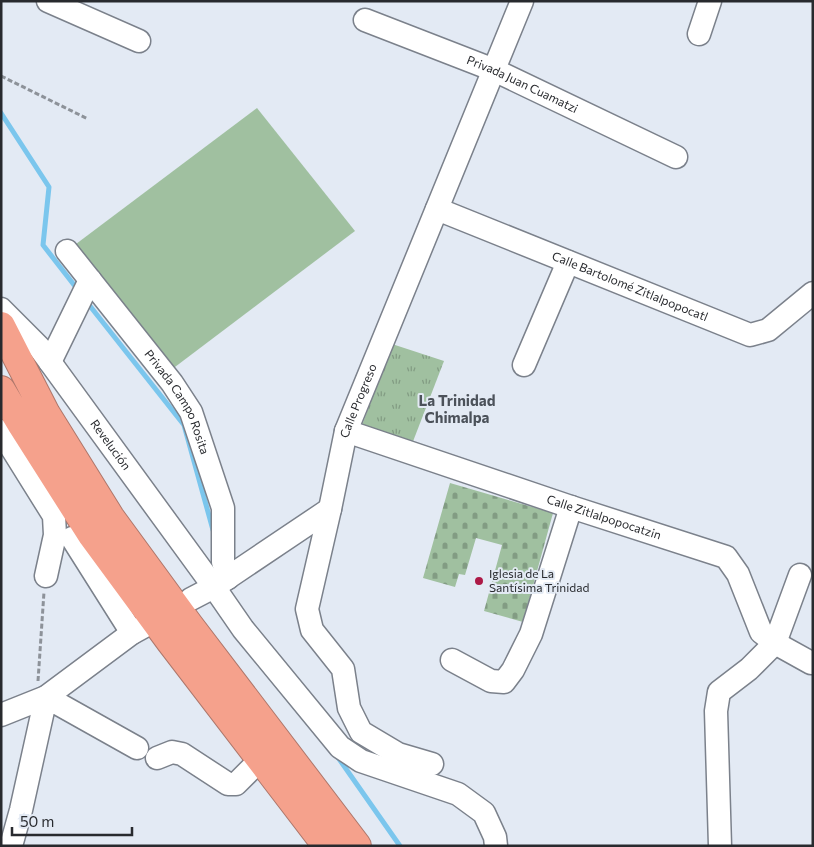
<svg xmlns="http://www.w3.org/2000/svg" width="814" height="847" font-family="Commissioner,sans-serif">
  <style>
    .grass { fill: url(#grass-tufts) }
    .cemetery { fill: url(#cemetery-stones) }
    .garden { fill: #a0c0a0 }
    .lines { fill: none; stroke-linecap: round; stroke-linejoin: round }
    .stream { stroke: #7bc6ed; stroke-width: 5 }
    .minor-casing { stroke: #7b818b; stroke-width: 25 }
    .highway-casing { stroke: #ad776b; stroke-width: 30 }
    .path { stroke: #8d9299; stroke-width: 3; stroke-dasharray: 5 2.5; stroke-linecap: butt }
    .minor { stroke: #fff; stroke-width: 22 }
    .highway { stroke: #f5a18c; stroke-width: 28 }
    .poi-dot { fill: #ad1946; stroke: #e3eaf4; stroke-width: 2 }
    .labels { text-anchor: middle; stroke-width: 4; stroke-linejoin: round; paint-order: stroke }
    .street-label { font-size: 12px; fill: #282a2e; stroke: #e3eaf4 }
    .poi-label { font-size: 12px; fill: #282a2e; stroke: #e3eaf4; text-anchor: start }
    .quarter-label { font-size: 15px; font-weight: bold; fill: #4c525a; stroke: #e3eaf4 }
  </style>
  <defs>
    <pattern id="grass-tufts" width="24" height="20" patternUnits="userSpaceOnUse" patternTransform="scale(1.25)"><rect width="24" height="20" fill="#a0c0a0"/><path d="M3 7l-1-3M5 7V3M7 7l1-3M15 17l-1-3M17 17v-4M19 17l1-3" fill="none" stroke="#829c83"/></pattern>
    <pattern id="cemetery-stones" width="16" height="16" patternUnits="userSpaceOnUse" patternTransform="scale(1.25)"><rect width="16" height="16" fill="#a0c0a0"/><path d="M2 7V4a2 2 0 0 1 4 0v3zM10 15v-3a2 2 0 0 1 4 0v3z" fill="#829c83"/></pattern>
  </defs>
  <rect width="100%" height="100%" fill="#e3eaf4"/>
  <path class="grass" d="M392 344 444 361 412 444 361 428Z"/>
  <path class="cemetery" d="M450 483 553 513 523 622 484 611 502 545 476 538 465 575 459 574 455 587 423 578Z"/>
  <path class="garden" d="M257 108 355 231 167 373 72 247Z"/>
  <g class="lines">
    <path class="stream" d="M1 113 49 187 43 245 78 290
      M86 301 184 425 213 530
      M337 756 400 846"/>
    <defs>
      <g id="minor">
        <path d="M48 1 139 41"/>
        <path id="s1" d="M365 20 494 70 676 157"/>
        <path d="M699 34 710 1"/>
        <path id="s2" d="M437 209 750 335 768 330 813 293"/>
        <path id="s3" d="M67 251 172 383 191 412 223 508V562L228 578"/>
        <path id="s4" d="M1 309 39 347 214 587 243 629 340 747 361 761 458 794 484 813 495 837 496 846"/>
        <path d="M50 362 90 280"/>
        <path d="M524 365 568 262"/>
        <path d="M1 431 54 516 55 535 46 576"/>
        <path id="s5" d="M346 431 571 507 726 557 738 574 761 632 775 643 811 663H813"/>
        <path d="M72 538 132 633"/>
        <path d="M191 599 214 587 330 509"/>
        <path d="M452 660 491 681 504 682 513 670 531 634 571 507"/>
        <path d="M1 715 46 697 132 633 143 627"/>
        <path d="M157 758 172 752 182 754 228 784H236L261 759"/>
        <path id="s6" d="M432 764 398 754 361 732 349 708 343 669 312 630 307 609 330 509 346 431 522 1"/>
        <path d="M11 846 21 810 46 697 137 748"/>
        <path d="M720 846 716 711 719 692 749 669 775 643 800 575"/>
      </g>
      <path id="highway" d="M1 326 46 414 110 517 189 625 357 846
        M1 390 22 425 92 535 170 641 327 846"/>
    </defs>
    <use href="#minor" class="minor-casing"/>
    <use href="#highway" class="highway-casing"/>
    <path class="path" d="M1 76 88 119
      M38 681 44 592"/>
    <use href="#minor" class="minor"/>
    <use href="#highway" class="highway"/>
  </g>
  <circle class="poi-dot" cx="479" cy="581" r="5"/>
  <g class="labels">
    <g class="street-label">
      <text dy="4" stroke="none"><textPath href="#s1" startOffset="170">Privada Juan Cuamatzi</textPath></text>
      <text dy="4" stroke="none"><textPath href="#s2" startOffset="208">Calle Bartolomé Zitlalpopocatl</textPath></text>
      <text dy="4" stroke="none"><textPath href="#s6" startOffset="431">Calle Progreso</textPath></text>
      <text dy="4" stroke="none"><textPath href="#s3" startOffset="188">Privada Campo Rosita</textPath></text>
      <text dy="4" stroke="none"><textPath href="#s4" startOffset="175">Revelución</textPath></text>
      <text dy="4" stroke="none"><textPath href="#s5" startOffset="272">Calle Zitlalpopocatzin</textPath></text>
    </g>
    <g class="poi-label">
      <text x="489" y="578">Iglesia de La<tspan x="489" dy="14">Santísima Trinidad</tspan></text>
    </g>
    <g class="quarter-label">
      <text x="457" y="406">La Trinidad<tspan x="457" dy="17">Chimalpa</tspan></text>
    </g>
  </g>
  <rect width="814" height="847" fill="none" stroke="#282a2e" stroke-width="5"/>
  <path d="M12 827v8h120v-8" fill="none" stroke="#282a2e" stroke-width="2.5"/>
  <text x="20" y="827" font-size="15" fill="#282a2e" stroke="#e3eaf4" stroke-width="4" paint-order="stroke">50 m</text>
</svg>
